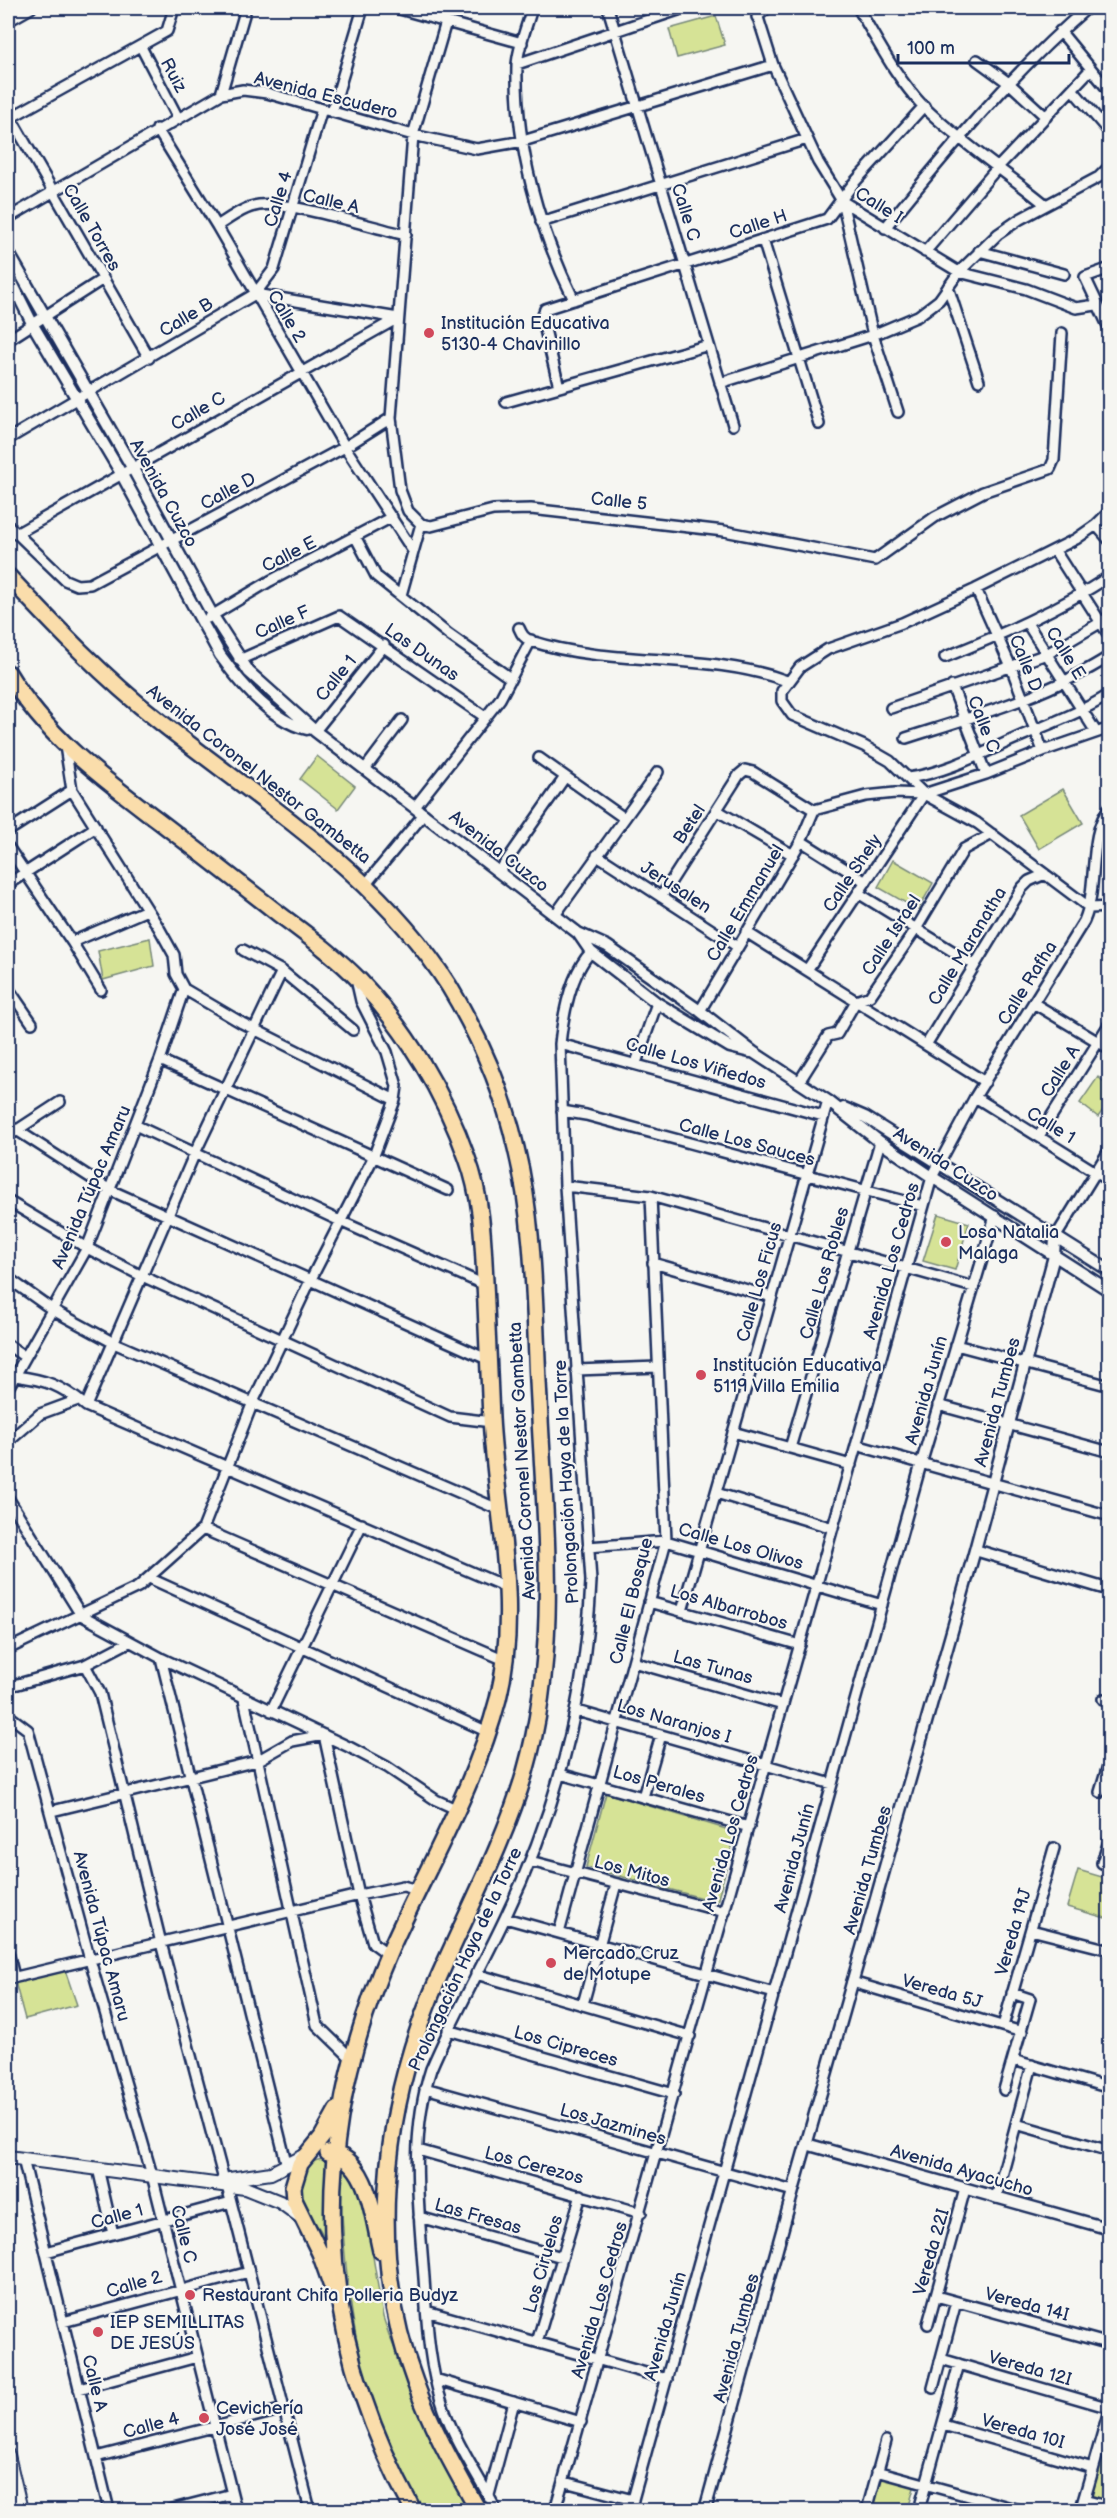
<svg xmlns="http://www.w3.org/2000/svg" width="1117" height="2518" font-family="'Balsamiq Sans',sans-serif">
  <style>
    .green { fill: #d6e396; stroke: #78897a; stroke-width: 1.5 }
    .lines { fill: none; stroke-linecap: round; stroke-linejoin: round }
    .minor-casing { stroke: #1b2f5e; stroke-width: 14 }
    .tertiary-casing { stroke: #1b2f5e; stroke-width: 15 }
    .secondary-casing { stroke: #1b2f5e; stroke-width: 16 }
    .trunk-casing { stroke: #1b2f5e; stroke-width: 20 }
    .minor { stroke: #f6f6f2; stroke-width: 9 }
    .tertiary { stroke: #f6f6f2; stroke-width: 10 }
    .secondary { stroke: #f6f6f2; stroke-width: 12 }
    .trunk { stroke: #faddab; stroke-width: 15 }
    .poi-dot { fill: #d1495b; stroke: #f6f6f2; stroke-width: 2 }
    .labels { text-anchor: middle; stroke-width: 4.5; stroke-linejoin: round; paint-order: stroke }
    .street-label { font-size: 18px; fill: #1b2f5e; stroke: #f6f6f2 }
    .poi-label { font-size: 18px; fill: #1b2f5e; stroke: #f6f6f2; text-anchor: start }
  </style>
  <rect width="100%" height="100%" fill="#f6f6f2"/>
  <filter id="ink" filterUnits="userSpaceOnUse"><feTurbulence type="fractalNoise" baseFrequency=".0167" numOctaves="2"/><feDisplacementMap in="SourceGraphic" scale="12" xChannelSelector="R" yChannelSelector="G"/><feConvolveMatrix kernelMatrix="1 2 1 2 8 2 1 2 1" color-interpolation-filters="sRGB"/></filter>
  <g filter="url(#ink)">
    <path class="green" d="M716 16 725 45 677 58 669 29Z
      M317 756 355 786 338 809 300 779Z
      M1063 789 1083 823 1039 849 1019 815Z
      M893 860 933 883 918 910 878 887Z
      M150 938 154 966 103 980 98 951Z
      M1098 1077 1109 1086V1102L1098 1117 1080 1103Z
      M938 1214 969 1223 955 1270 923 1261Z
      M606 1793 736 1832 717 1902 586 1867Z
      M1078 1870 1109 1879V1919L1067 1907Z
      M65 1970 77 2005 25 2019 15 1982Z
      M324 2159 329 2161 331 2254C327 2245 324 2236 319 2228 313 2221 305 2214 302 2206 294 2186 300 2161 324 2159Z
      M340 2162 349 2168 362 2190 383 2317 389 2335 438 2452 472 2510H419C407 2486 393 2462 383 2436 351 2350 342 2253 340 2162Z
      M1104 2441 1109 2442V2504L1087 2498Z
      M881 2474 915 2484 908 2510H871Z"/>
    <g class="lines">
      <defs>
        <path id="minor" d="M396 8 522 43
          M532 8C527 26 518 47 517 65 515 146 539 229 574 300
          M608 8 733 425
          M755 8 773 65 818 162 842 201 959 272 1026 289 1076 308 1096 305
          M858 8C878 42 896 78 924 107 961 143 1006 172 1046 205
          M757 17 767 8
          M8 21 31 8
          M446 22 413 135 391 418 400 490 408 511 421 524 431 526 493 510 531 509 724 531 875 560 935 517 983 492 1050 469 1054 460 1062 333
          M1060 31 1110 92
          M141 47 178 118
          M977 60 1010 84 1046 117
          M517 64 684 8
          M1072 89 1110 133
          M221 94 246 8
          M332 112 363 8
          M8 113 149 358
          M10 118 167 31 174 8
          M157 129 217 226 345 447 413 551
          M842 201 873 335 898 412
          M8 218 221 94 243 90 267 93 413 135 477 149 523 141 773 65
          M541 222 807 139
          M217 226C230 218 244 207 259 205 291 201 371 227 406 235
          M885 228C947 151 1012 73 1087 8
          M763 240 819 424
          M979 251 1064 274
          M925 252 999 166 1091 69
          M1110 268 1085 277 1110 330
          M948 287 979 381
          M255 294 274 269 322 109
          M8 340 103 279
          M720 383 873 335 918 316 939 300 959 272 998 234 1020 219 1099 177 1110 166
          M559 387 542 317 545 309 827 219 853 184 924 106
          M506 402 709 345
          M8 439 255 294 398 318
          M1110 511 1096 525 1076 539 976 589 902 623 828 649 800 667 782 691V701L792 715 864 746 890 761 924 794 977 823 1090 908 1110 907
          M8 525 65 580 77 585 90 584 345 447 391 418
          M1096 525 1110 541
          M16 534 398 318
          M356 538 376 576 448 634 510 678
          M1055 551 1110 637
          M976 589 1011 667 1043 751
          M401 595 421 524
          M208 618 270 581 392 517
          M1027 623 1096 732
          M519 628C522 635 524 638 531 641 614 668 706 651 787 681
          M945 657C1003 634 1058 610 1110 576
          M239 660 339 616 485 717
          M952 686 986 774
          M891 708 1047 654 1110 617
          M315 731 384 645
          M906 738C975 716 1048 696 1110 656
          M65 746 72 790 159 928 174 955 176 974 184 989 242 1023 395 1100
          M539 758 624 818
          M365 769 402 720
          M908 778C949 772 988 750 1026 734 1054 722 1084 711 1110 694
          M415 807 500 699 531 640
          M814 810 866 796 895 793 924 794 986 774 1043 751 1110 728
          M718 811 793 855
          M8 831 72 790
          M801 841 866 882
          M8 847 72 942 101 990
          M597 855 738 947
          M499 872 565 777
          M8 884 96 827
          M366 884 424 814
          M858 893 975 965
          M661 897 739 775 745 770 753 772 814 810
          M555 915 658 772
          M746 932 985 1082
          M72 942 147 910
          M243 950 282 971 353 1030
          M807 970 924 794
          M8 988 32 1023
          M1035 1004 1110 1049
          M700 1011 801 841 814 810
          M560 1044 823 1116
          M926 1045 1022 888 1029 881 1045 874
          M160 1060 448 1190
          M636 1063 657 1003
          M799 1082 828 1036 837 1034 856 1001 870 996 916 929 964 849 992 834
          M975 1097 1110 1181
          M562 1111 586 1115 923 1206
          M135 1125 340 1221 485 1285
          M15 1129 110 1190 489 1360
          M8 1136 60 1102
          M1039 1136 1110 1023
          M565 1186 651 1196 973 1287
          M8 1201 87 1248 142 1276 450 1417 492 1422
          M1055 1238 1110 1149
          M653 1263 772 1297
          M8 1278 53 1310 114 1343 500 1510
          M8 1345 25 1357
          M956 1345 1110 1386
          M576 1370 658 1367
          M15 1376C46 1380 61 1385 86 1406L506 1587
          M8 1388 87 1248 160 1060 184 989
          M938 1405 1110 1452
          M86 1406 194 1155 282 971
          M733 1432 851 1465
          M8 1442 40 1414 78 1400
          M856 1445 1110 1516
          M790 1448 880 1142
          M716 1493 833 1528
          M8 1498 81 1615 161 1658 349 1747 387 1767 436 1800 458 1810
          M203 1529 505 1660
          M588 1547 666 1541 882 1605
          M149 1578 488 1732
          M649 1602 800 1645
          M682 1611 828 1101
          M8 1649 138 1587 203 1529 253 1402 310 1281 373 1158 395 1100 397 1086 387 1052 361 1001 356 979
          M161 1658 287 2166
          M633 1662 783 1705
          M85 1665 100 1693 161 1943 224 2180
          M8 1685 18 1684 85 1665 129 1642
          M244 1699 317 2025 351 2058
          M1103 1699 1110 1701
          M271 1711 362 1524
          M577 1711 832 1784
          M8 1715 28 1730 90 1960 152 2175 236 2510
          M560 1774 749 1827
          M1100 1792 1110 1759
          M643 1797 661 1735
          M52 1811 257 1761 292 1741 324 1735 359 1895 373 1943 388 1954
          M530 1861 725 1912
          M1102 1863 1110 1838
          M505 1918 774 1993
          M1031 1930 1110 1950
          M559 1933 666 1541 651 1196
          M8 1952 14 1977
          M476 1974 690 2036
          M8 1979 359 1895 403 1886 418 1890
          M852 1982 1022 2032
          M583 2004 616 1884
          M1003 2026 1054 1848
          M448 2030 674 2094
          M1013 2060 1110 2088
          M425 2088 793 2191
          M1004 2090 1030 1999 1012 1993
          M1016 2124 1110 2151
          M418 2150 641 2213
          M23 2159 109 2510
          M98 2168 113 2234
          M227 2186 310 2510
          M996 2198 1032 2065
          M419 2217 562 2257
          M46 2252 231 2202
          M936 2296 1110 2344
          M426 2311 667 2379
          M63 2322 249 2272
          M928 2324 965 2189
          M537 2342 581 2195
          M941 2359 1110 2408
          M435 2379 581 2422
          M933 2388 956 2302
          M79 2389 197 2357
          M943 2425 1093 2468
          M96 2457 284 2409
          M877 2471 1019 2510
          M565 2482 633 2500
          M489 2495 514 2402
          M1084 2500 1110 2507
          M169 2510 232 2494
          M496 2510C478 2474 453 2440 441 2400 428 2361 427 2319 424 2278 419 2209 409 2136 431 2069 453 2017 481 1969 505 1918 556 1812 586 1698 591 1581L565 1186 560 1044C563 1015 571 973 591 952
          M555 2510 932 1177 975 1097 1084 921C1099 887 1087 835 1110 807
          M630 2510 921 1464 995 1216
          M867 2510 886 2441
          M919 2510 959 2364"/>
        <path id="tertiary" d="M8 252 133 469 213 616 249 672 315 731 578 933 607 946 700 1011 753 1052 828 1101 880 1142 932 1177 1110 1291
          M8 275 33 325 122 475 220 655C240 683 272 721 307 729
          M578 933 591 952 657 1003 730 1047 750 1052
          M844 1108 865 1117 1110 1271
          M975 1550 1110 1590
          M806 2144 1110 2229
          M705 2510 793 2191 975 1550 1054 1256 1055 1238
          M1081 2510 1110 2409"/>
        <path id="secondary" d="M8 2157 245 2188 280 2202 302 2218
          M223 2180 271 2173 306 2155
          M8 2455 21 2510"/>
        <path id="trunk" d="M8 576C56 627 103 677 158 720 262 803 377 872 449 986 480 1037 503 1091 516 1148 536 1230 534 1316 539 1400 545 1525 560 1650 525 1772 502 1850 462 1921 431 1995 382 2117 368 2258 415 2382 431 2427 455 2469 478 2510
          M8 673C46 736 97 774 155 818 197 850 238 882 279 914 307 935 336 956 360 981 407 1031 444 1093 467 1158 482 1198 483 1240 485 1282 487 1327 489 1372 491 1418 496 1510 521 1607 498 1699 475 1787 428 1865 391 1948 307 2140 312 2326 413 2510
          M328 2153C369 2156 373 2219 381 2251
          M331 2284 320 2253 294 2200 293 2187 300 2164 322 2137 337 2110"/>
      </defs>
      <use href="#minor" class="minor-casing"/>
      <use href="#tertiary" class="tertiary-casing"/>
      <use href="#secondary" class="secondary-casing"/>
      <use href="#trunk" class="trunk-casing"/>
      <use href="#minor" class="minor"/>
      <use href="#tertiary" class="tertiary"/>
      <use href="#secondary" class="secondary"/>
      <use href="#trunk" class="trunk"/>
    </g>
  </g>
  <g class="poi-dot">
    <circle cx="429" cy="333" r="6"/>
    <circle cx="946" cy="1242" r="6"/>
    <circle cx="701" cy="1375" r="6"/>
    <circle cx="551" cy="1963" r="6"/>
    <circle cx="190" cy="2295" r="6"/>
    <circle cx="98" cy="2332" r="6"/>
    <circle cx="204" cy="2418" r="6"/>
  </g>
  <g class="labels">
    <g class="street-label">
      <text transform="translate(174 75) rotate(62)" y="6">Ruiz</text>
      <text transform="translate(326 95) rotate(14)" y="6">Avenida Escudero</text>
      <text transform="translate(278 199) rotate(-73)" y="6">Calle 4</text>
      <text transform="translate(331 201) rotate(13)" y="6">Calle A</text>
      <text transform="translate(879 205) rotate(32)" y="6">Calle I</text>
      <text transform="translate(686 212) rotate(73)" y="6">Calle C</text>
      <text transform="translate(758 224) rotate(-18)" y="6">Calle H</text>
      <text transform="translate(92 227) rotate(60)" y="6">Calle Torres</text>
      <text transform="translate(287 316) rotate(59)" y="6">Calle 2</text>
      <text transform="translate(186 317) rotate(-31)" y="6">Calle B</text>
      <text transform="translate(198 411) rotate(-30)" y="6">Calle C</text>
      <text transform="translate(228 491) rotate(-28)" y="6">Calle D</text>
      <text transform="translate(164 493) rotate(61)" y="6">Avenida Cuzco</text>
      <text transform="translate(619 501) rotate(6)" y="6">Calle 5</text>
      <text transform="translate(289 554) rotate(-27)" y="6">Calle E</text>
      <text transform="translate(282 622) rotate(-24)" y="6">Calle F</text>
      <text transform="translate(422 652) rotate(35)" y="6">Las Dunas</text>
      <text transform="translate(1066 653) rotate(58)" y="6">Calle E</text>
      <text transform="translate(1026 663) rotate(68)" y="6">Calle D</text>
      <text transform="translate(336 678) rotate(-51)" y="6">Calle 1</text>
      <text transform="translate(984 724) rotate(69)" y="6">Calle C</text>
      <text transform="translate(259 774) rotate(38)" y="6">Avenida Coronel Nestor Gambetta</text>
      <text transform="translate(689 824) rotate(-57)" y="6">Betel</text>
      <text transform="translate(499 851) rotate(38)" y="6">Avenida Cuzco</text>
      <text transform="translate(852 873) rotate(-56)" y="6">Calle Shely</text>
      <text transform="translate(676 887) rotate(33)" y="6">Jerusalen</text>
      <text transform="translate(745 903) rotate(-59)" y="6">Calle Emmanuel</text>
      <text transform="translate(891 935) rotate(-57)" y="6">Calle Israel</text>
      <text transform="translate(967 946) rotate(-59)" y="6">Calle Maranatha</text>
      <text transform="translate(1027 983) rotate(-58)" y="6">Calle Rafha</text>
      <text transform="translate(696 1063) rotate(16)" y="6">Calle Los Viñedos</text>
      <text transform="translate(1060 1071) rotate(-58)" y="6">Calle A</text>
      <text transform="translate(1051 1125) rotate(32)" y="6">Calle 1</text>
      <text transform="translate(747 1142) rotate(15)" y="6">Calle Los Sauces</text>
      <text transform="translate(946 1164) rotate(33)" y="6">Avenida Cuzco</text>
      <text transform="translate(91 1187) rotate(-67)" y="6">Avenida Túpac Amaru</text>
      <text transform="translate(891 1261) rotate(-74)" y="6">Avenida Los Cedros</text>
      <text transform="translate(824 1273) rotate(-74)" y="6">Calle Los Robles</text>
      <text transform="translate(759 1282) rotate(-74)" y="6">Calle Los Ficus</text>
      <text transform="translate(926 1390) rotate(-74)" y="6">Avenida Junín</text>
      <text transform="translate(997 1402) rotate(-75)" y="6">Avenida Tumbes</text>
      <text transform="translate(522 1461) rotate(-93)" y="6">Avenida Coronel Nestor Gambetta</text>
      <text transform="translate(566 1482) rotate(-93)" y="6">Prolongación Haya de la Torre</text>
      <text transform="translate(741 1546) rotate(16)" y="6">Calle Los Olivos</text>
      <text transform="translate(631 1601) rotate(-76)" y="6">Calle El Bosque</text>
      <text transform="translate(729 1607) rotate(16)" y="6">Los Albarrobos</text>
      <text transform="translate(713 1667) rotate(16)" y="6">Las Tunas</text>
      <text transform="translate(674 1721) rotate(16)" y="6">Los Naranjos I</text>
      <text transform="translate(659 1784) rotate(16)" y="6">Los Perales</text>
      <text transform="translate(730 1833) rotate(-74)" y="6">Avenida Los Cedros</text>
      <text transform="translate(794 1858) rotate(-75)" y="6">Avenida Junín</text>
      <text transform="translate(867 1870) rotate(-74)" y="6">Avenida Tumbes</text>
      <text transform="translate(632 1871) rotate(15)" y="6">Los Mitos</text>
      <text transform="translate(1013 1932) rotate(-74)" y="6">Vereda 19J</text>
      <text transform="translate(102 1936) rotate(75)" y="6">Avenida Túpac Amaru</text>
      <text transform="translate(465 1959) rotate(-65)" y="6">Prolongación Haya de la Torre</text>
      <text transform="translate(942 1991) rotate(16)" y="6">Vereda 5J</text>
      <text transform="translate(566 2046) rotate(16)" y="6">Los Cipreces</text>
      <text transform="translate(613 2124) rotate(16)" y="6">Los Jazmines</text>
      <text transform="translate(534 2165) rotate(15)" y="6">Los Cerezos</text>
      <text transform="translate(962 2170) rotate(16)" y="6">Avenida Ayacucho</text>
      <text transform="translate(117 2216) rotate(-15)" y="6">Calle 1</text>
      <text transform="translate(478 2216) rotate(16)" y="6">Las Fresas</text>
      <text transform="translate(184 2234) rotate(76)" y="6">Calle C</text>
      <text transform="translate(931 2252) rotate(-74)" y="6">Vereda 22I</text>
      <text transform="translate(543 2264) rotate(-74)" y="6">Los Ciruelos</text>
      <text transform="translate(134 2284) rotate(-16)" y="6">Calle 2</text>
      <text transform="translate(599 2300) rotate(-74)" y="6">Avenida Los Cedros</text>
      <text transform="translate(1027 2304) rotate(15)" y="6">Vereda 14I</text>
      <text transform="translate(665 2326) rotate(-74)" y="6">Avenida Junín</text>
      <text transform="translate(736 2338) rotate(-75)" y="6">Avenida Tumbes</text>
      <text transform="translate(1030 2368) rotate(16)" y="6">Vereda 12I</text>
      <text transform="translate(95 2383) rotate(76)" y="6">Calle A</text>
      <text transform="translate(151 2425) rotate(-15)" y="6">Calle 4</text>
      <text transform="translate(1023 2431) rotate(16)" y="6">Vereda 10I</text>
    </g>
    <g class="poi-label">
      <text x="441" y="329">Institución Educativa<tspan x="441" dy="21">5130-4 Chavinillo</tspan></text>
      <text x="958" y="1238">Losa Natalia<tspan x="958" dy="21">Malaga</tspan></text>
      <text x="713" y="1371">Institución Educativa<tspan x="713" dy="21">5119 Villa Emilia</tspan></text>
      <text x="563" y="1959">Mercado Cruz<tspan x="563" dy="21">de Motupe</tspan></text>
      <text x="202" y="2301">Restaurant Chifa Polleria Budyz</text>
      <text x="110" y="2328">IEP SEMILLITAS<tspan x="110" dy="21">DE JESÚS</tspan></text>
      <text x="216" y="2414">Cevichería<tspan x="216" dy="21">José José</tspan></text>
    </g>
  </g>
  <rect width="1117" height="2518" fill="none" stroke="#f6f6f2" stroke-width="30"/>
  <rect x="15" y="15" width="1087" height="2488" fill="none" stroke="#1b2f5e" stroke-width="2" filter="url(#ink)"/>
  <path d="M898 54v9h171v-9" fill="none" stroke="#1b2f5e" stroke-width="3"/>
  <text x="907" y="54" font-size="18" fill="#1b2f5e" stroke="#f6f6f2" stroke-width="4.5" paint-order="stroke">100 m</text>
</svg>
